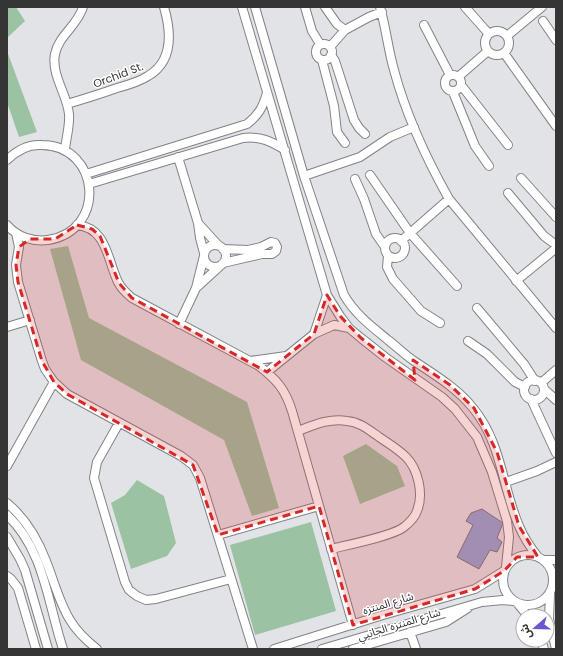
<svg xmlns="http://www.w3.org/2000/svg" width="563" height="656" font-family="Poppins,'Noto Sans Arabic',sans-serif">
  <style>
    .green { fill: #9bc2a2 }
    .building { fill: #95a8d6; stroke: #797b7e }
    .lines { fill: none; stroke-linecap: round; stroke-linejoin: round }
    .minor-casing { stroke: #818386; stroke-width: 10 }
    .minor { stroke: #fff; stroke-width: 8 }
    .marked { fill: #d62828; fill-opacity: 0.2; stroke: #d62828; stroke-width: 3; stroke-dasharray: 8 5; stroke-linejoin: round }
    .labels { text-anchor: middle; stroke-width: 3; stroke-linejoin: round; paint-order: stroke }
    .street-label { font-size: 11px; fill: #353536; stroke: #fff }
  </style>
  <rect width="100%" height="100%" fill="#e2e3e7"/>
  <path class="green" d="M7 7H16L25 21 7 38Z
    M7 51 37 132 19 137 7 102Z
    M68 246 89 318 247 402 279 508 252 516 224 440 81 360 50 249Z
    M366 444 397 466 405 486 360 504 343 456Z
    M137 480 164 496 176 543 167 556 131 569 111 503 125 495Z
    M311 522 336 611 255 635 230 545Z"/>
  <path class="building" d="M482 509 503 523 497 538 502 542 497 552 490 550 479 569 457 557 473 525 466 521 471 513Z"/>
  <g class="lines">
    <defs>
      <path id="minor" d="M242 7 327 295 340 316 349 328 361 338 385 357 442 397 455 409 477 437 492 472 507 521 509 537 506 567
        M255 7 304 176 344 295C355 314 371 326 388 340 397 347 405 355 414 361 435 375 457 388 473 408 502 443 502 487 519 526 524 538 530 547 538 557
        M305 7 312 31 320 44
        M325 7 337 24 345 30
        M380 7C386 28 388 49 394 70 406 115 426 158 449 199L556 328
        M465 7 489 34
        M543 21 556 40
        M424 25 450 75
        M485 43a12 12 0 1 1 24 0a12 12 0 1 1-24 0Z
        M507 36 542 7
        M316 52a8 8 0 1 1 16 0a8 8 0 1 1-16 0Z
        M330 47 345 30 369 17 382 12
        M504 53 556 126
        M331 55 335 61 354 120 359 128 365 134
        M322 60 334 106 337 132 345 143
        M445 83a8 8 0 1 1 16 0a8 8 0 1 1-16 0Z
        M458 77 488 51
        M461 85 508 145
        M453 92 475 146 489 166
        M67 104C84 99 100 94 117 88 128 85 139 82 148 76 174 61 171 31 164 7
        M65 150C66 138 70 126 69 114 67 94 51 75 55 54 59 35 78 25 83 7
        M178 157 198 223 200 238 204 253
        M7 160C17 150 29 144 42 145 101 146 107 231 48 240 33 242 17 237 7 225
        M86 174 247 124C258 116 263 107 267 93
        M370 175 410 233 457 286
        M304 176 360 157 390 137 414 127
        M521 178 556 217
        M355 179 364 199 376 234 385 247
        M89 184 243 138C260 136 271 141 285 150
        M508 193 544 236 552 242
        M198 223 218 245
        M77 225C107 228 107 259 118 282 121 288 126 293 132 298L259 366C277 380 285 389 292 411L353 625
        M16 233 19 247 16 265 18 282 42 361 45 369 54 382 67 394 181 456 193 465 200 478 253 649
        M385 248a10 10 0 1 1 20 0a10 10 0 1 1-20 0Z
        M401 241 449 199
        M204 256a11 11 0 1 1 22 0a11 11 0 1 1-22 0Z
        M223 249 248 250 261 247 271 242 275 243 277 247 276 251 272 254H262L223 263
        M388 256 387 267 393 279 421 311 440 323
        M516 281 555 249
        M196 288 220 266
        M477 308 524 364 535 381
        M179 324 196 288 204 256
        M7 327 30 320
        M314 334 327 295
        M468 341 487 354 515 382 525 387
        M250 361 286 356
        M267 372 314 334 334 325 349 328
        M524 390a10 10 0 1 1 20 0a10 10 0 1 1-20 0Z
        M541 383 556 370
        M544 389 556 400
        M531 399 556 453
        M119 423 97 462 94 478 125 582 129 590 137 596 146 600 156 599 231 579
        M298 431C314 425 329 418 347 421 360 422 369 430 379 437 388 443 398 449 406 457 418 469 424 494 417 511 415 517 409 523 404 527 393 536 347 545 331 549
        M7 466 54 382
        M506 482 537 471 556 462
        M7 503C25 518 38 540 46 561 54 581 59 602 70 620 77 632 87 641 97 649
        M7 515C44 549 48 604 63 649
        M218 535 319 506
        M7 537 20 559 25 570 48 649
        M503 580a25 25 0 1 1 50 0a25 25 0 1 1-50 0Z
        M543 560H556
        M7 576 11 579 18 588 36 649
        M550 594 549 619 556 649
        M518 604 528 616
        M410 632 416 649
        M541 640 544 649
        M274 649 383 615 475 589 504 571
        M322 649 482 602 503 600 513 601
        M353 649 446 622 468 608"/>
    </defs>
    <use href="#minor" class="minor-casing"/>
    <use href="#minor" class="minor"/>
  </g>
  <path class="marked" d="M77 225 92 229 100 236 119 283 132 298 267 372 314 334 327 295 340 316 361 338 415 380 413 360 450 385 474 408 497 452 519 526 538 557H517L504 571 475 589 353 625 319 506 218 535 193 465 67 394 54 382 42 361 18 282 16 265 19 247 30 239H55Z"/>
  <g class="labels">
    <g class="street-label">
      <text transform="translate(118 75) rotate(-21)" y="4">Orchid St.</text>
      <text transform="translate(388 603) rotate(-17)" y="4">شارع المنتزه</text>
      <text transform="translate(399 624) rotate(-17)" y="4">شارع المنتزه الجانبي</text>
    </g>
  </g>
  <rect width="563" height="656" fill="none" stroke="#353536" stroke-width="16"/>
  <g transform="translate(535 628) rotate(250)"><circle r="19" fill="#ffffff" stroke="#aeaeaf"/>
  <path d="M0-3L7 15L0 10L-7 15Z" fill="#6b58d1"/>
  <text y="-6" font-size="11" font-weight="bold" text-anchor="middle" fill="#353536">ش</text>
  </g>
</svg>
